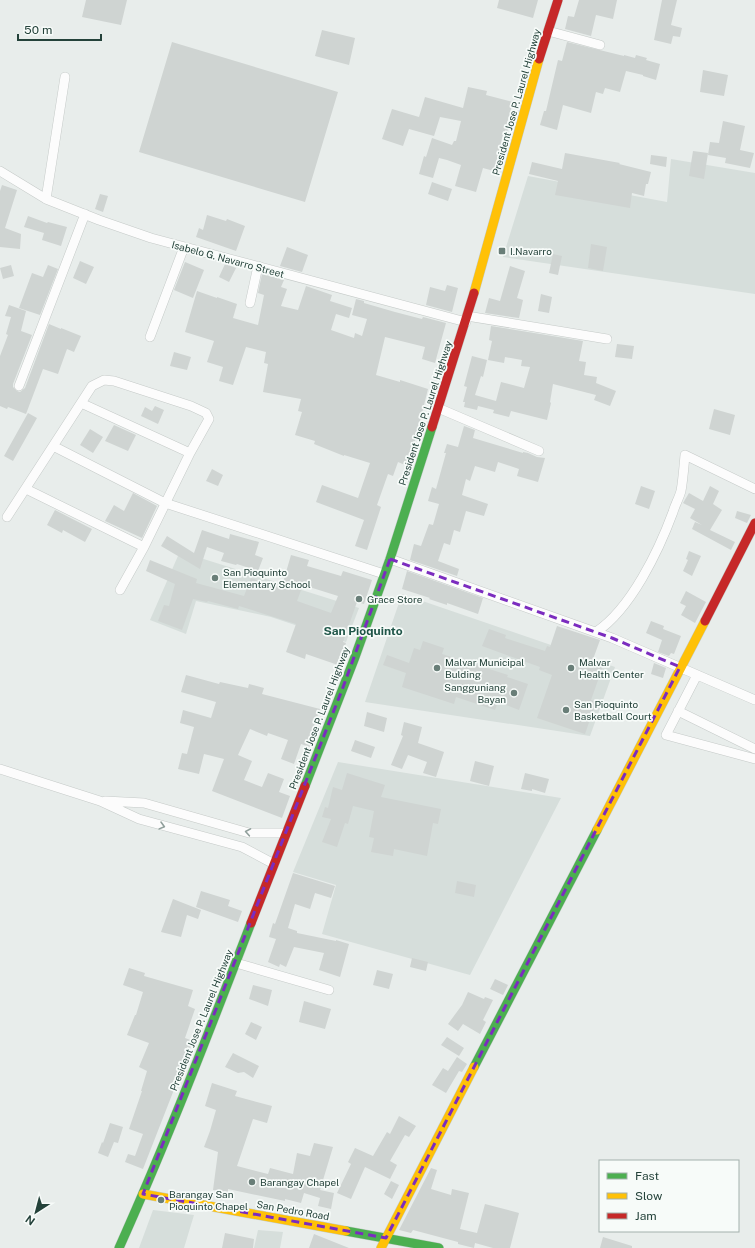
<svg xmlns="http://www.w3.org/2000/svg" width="755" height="1248" font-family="'Public Sans',sans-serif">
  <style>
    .built { fill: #d6dedb }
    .building { fill: #cfd4d2; fill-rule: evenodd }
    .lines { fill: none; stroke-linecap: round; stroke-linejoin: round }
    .street-casing { stroke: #c5cac8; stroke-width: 10 }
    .fast-casing { stroke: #c3cbc8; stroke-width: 10 }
    .slow-casing { stroke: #c3cbc8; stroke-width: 10 }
    .jam-casing { stroke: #c3cbc8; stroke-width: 10 }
    .street { stroke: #fcfcfc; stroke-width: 9 }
    .fast { stroke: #4caf50; stroke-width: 9 }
    .slow { stroke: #ffc107; stroke-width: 9 }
    .jam { stroke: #c62828; stroke-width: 9 }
    .oneway { stroke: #909f9b }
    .marked { fill: none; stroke: #7b2cbf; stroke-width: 3; stroke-dasharray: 8 5; stroke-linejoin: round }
    .poi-dot { fill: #697e78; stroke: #f7fbf9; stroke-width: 1.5 }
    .labels { text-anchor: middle; stroke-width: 3.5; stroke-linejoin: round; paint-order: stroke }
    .street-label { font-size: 10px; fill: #24423a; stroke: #f7fbf9 }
    .poi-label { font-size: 10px; fill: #24423a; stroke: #f7fbf9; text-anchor: start }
    .quarter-label { font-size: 12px; font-weight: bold; fill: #1f5548; stroke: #f7fbf9 }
  </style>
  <rect width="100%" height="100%" fill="#e8edeb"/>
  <path class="built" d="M671 159 755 173V294L503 257 528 176 667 202Z
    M181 549 191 555 359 608 346 642 271 617 196 601 186 634 150 620Z
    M402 594 615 667 590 736 365 702Z
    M338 762 561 798 470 975 322 934 336 885 293 872Z
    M153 1210 194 1215 184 1248H139Z
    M258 1230 283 1232 280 1248H254Z"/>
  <path class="building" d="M86 0H127L121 25 82 17Z
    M499 0H538L533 18 497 8Z
    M579 0H617L613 19 596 15 591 36 565 29 568 16 574 17Z
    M662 0H677L671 25 682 28 680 37 673 36 671 44 654 40Z
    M322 30 355 38 349 65 315 56Z
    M172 42 338 92 305 202 139 152Z
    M567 42 624 56V55L635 58 636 55 647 58 646 60 660 64 656 80 643 76V75L626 71 620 92 605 88 603 94 596 92 591 113 563 105 557 130 540 125 544 111H546L558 60 562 61Z
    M703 70 728 75 724 96 700 92Z
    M468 87 487 91 486 95 513 102 507 123H509L507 135 503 134 494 171 483 168 476 192 455 186 461 165 447 160 439 158 433 178 419 174 424 156 426 157 432 138 452 145 454 141H456L461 121 440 117 434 136 409 129 403 146 382 139 392 109 419 117 425 97 463 108Z
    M723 121 745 126 740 150 754 153 750 168 725 163 726 158 708 155 710 142 719 143Z
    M693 151 708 153 704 179 689 176Z
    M565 153 620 163 619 164 651 172 648 184H646L644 196 632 193 630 208 555 195 558 181 529 174 532 162 562 169Z
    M651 155 667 157 666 167 650 164Z
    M432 182 452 189 448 201 428 194Z
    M2 185 17 190 5 228 21 234 20 249 0 247V191Z
    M100 194 108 196 103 212 95 209Z
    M207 215 226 221 227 219 245 226 236 251 196 237 199 228 203 230Z
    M28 216 47 223 48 222 67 227 61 246 42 240 44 233 24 227Z
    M591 244 607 247 603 271 588 268Z
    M287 247 308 255 302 272 280 266Z
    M553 254 562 256 558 275 549 273Z
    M80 261 94 267 86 284 73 278Z
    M185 262 204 270 193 298 174 290Z
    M225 264 236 268 229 282 219 277Z
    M11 265 14 276 3 279 0 268Z
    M48 265 58 269 40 315 19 308 32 273 43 277Z
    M510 266 525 271 517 298 523 300 519 318 485 313 489 298 500 301Z
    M262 274 284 280 281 287 287 289 281 306 298 310 306 286 332 295 330 301 352 308 349 318 336 314 331 330 354 338 355 333 362 336 367 319 352 315 356 299 364 301V303L395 312 422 319 423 317 446 323 435 363 422 359 425 347 385 337 376 375 400 382V380L428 389 411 457 409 456 405 465 398 462 393 476 388 474 377 505 381 507 367 550 355 546 364 520 316 502 322 485 358 498 370 463 344 455V456L314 444 315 441 295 435 302 412 298 411 301 399 263 392 268 364 264 363 266 352 246 347 233 385 219 381 223 367 207 362 214 341 185 332 197 291 217 298V297L237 304 233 318 258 325 264 295 258 293Z
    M447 285 458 288 452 312 426 305 430 287 445 291Z
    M541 294 552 297 549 313 538 311Z
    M9 305 26 311 21 331 32 335 13 384V387L17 391 20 392 25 388 49 324 61 329V328L81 336 74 352 67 349 58 374 43 369 26 414 8 407 7 409 0 406V356L8 335 6 334 11 317 5 316Z
    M491 326 583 341 579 361 586 362 584 375 597 377 596 383 616 391 610 406 594 400 596 395 553 384 550 402 551 403 547 420 511 411 509 417 493 413 494 410 478 406 477 410 464 407 465 402H463L467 387 464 386 472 356 487 360 483 377 481 376 475 395 496 401 501 382 524 388 530 367 521 366 522 360 505 357 504 363 488 360 492 341 489 340Z
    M617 344 634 346 632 359 615 357Z
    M174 352 191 357 187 370 170 366Z
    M155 406 164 410 158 424 141 416 145 407 152 411Z
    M714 409 735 415 730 435 709 429Z
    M28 413 37 418 13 461 4 456Z
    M114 425 136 435 128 451 105 441Z
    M464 426 475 430 473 438 523 453V452L528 453 537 457 545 458 538 482 517 476 519 469 498 462 495 472 475 466 470 481 466 479 462 495 488 504 484 516 466 511 460 532 454 530 450 545 444 543 438 561 459 569 457 576 410 560 414 544 421 546 429 524 433 525 439 504 428 501 432 487 436 489 446 453H444L447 444 458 447Z
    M90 429 103 437 93 453 80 445Z
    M212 469 223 475 218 486 206 481Z
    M641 486 655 491 649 509 635 504Z
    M710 486 719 491 713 504 722 510 710 530 735 542 731 550 692 529 695 522 702 525 690 518 695 509 683 503 689 493 703 501Z
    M133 493 157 506 142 538 105 521 114 505 124 511Z
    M55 510 92 529 85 542 63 530 62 533 47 525Z
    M737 511 751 515 747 523 735 518Z
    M202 530 229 539 230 534 259 542 255 555 263 558 258 571 237 564 236 565 221 561 224 553 207 547 200 569 161 546 167 536 194 553Z
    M689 551 701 556 692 576 683 571 688 560 686 559Z
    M291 555 309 560 307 566 341 576 343 571 372 580 364 604 357 602 343 642 346 643 338 665 306 654 305 659 286 652 296 624 239 606 238 609 208 601 207 602 193 599 182 630 158 621 164 605 169 606 175 584 146 571 150 560 197 579 196 583 244 596 251 578 278 587 279 585 282 586ZM303 585 338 596 331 613 297 601Z
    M407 571 483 598 478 614 447 603V605L429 599 430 598 402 589Z
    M686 591 706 602 695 623 681 615 686 606 680 603Z
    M651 621 664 626 663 629 681 636 674 654 671 653 669 656 658 652 662 640 646 633Z
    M557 626 600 640 592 662 603 666 591 700 596 702 585 734 537 718 552 675 539 670 540 667 482 646 489 629 506 635 505 638 545 651 547 646 550 647Z
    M423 641 444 648 442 654 508 675 507 677 528 684 519 710 498 702 495 710 456 697 454 704 402 687 406 673 383 665 387 655 409 663 414 648 420 650Z
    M654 663 666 668 663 678 651 674Z
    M186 675 219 684 220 682 248 688 249 684 264 688 262 694 320 709 314 726 316 727 310 747 301 744 294 764 281 759 288 740 268 733 267 736 250 729 238 755 252 761 244 780 262 787 268 773 284 779 279 792 290 796 282 818 212 791 224 759 204 754 199 774 178 769 182 753 187 754 194 727 180 723 183 710 211 718 216 702 181 692Z
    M367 712 387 718 384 732 364 726Z
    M404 722 422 727 418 743 444 752 436 777 423 773 427 762 408 755 402 769 391 765 403 736 401 735Z
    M355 740 375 747 371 758 351 751Z
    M475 761 494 766 489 786 470 781Z
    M347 773 385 785 381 797 441 809 438 824 433 823 427 856 394 849 393 856 371 852 374 838 369 837 374 811 353 806 348 824 345 823 337 847 322 842 331 819 322 817 325 807 328 808 333 787 342 790Z
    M525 773 549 779 545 793 532 789V791L521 789Z
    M293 873 335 886 331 898 315 893 310 909 295 904 288 928 297 931V933L336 941V940L349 944 340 977 319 970 324 953 294 947 286 967 280 964 279 967 268 962 276 939 269 937 273 923 275 924Z
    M457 881 476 885 474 897 455 893Z
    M201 891 230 900 228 906 242 911 238 922 196 907Z
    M173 899 201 910 198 919 187 915 181 937 161 932Z
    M412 958 428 962 426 971 410 967Z
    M129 968 145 973 144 976 193 990 188 1006 195 1009 185 1038 193 1041 143 1169 125 1162 128 1154 135 1156 143 1134 129 1129 142 1091H141L147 1071 139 1067 149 1043 127 1035 135 1015H136L143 992 123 985Z
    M377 970 393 974 389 989 373 985Z
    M495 979 508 985 503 995 490 989Z
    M253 985 272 990 268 1006 249 999Z
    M468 992 484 999 485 997 493 1000 483 1020 486 1022 480 1034 463 1024 458 1031 448 1024 462 1005Z
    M304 1001 331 1009 325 1029 299 1022Z
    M251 1022 262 1027 256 1040 245 1034Z
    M447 1037 464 1048 459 1056 441 1045Z
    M233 1053 259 1066 253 1078 244 1072 238 1073 225 1067Z
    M457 1057 467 1064 462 1072 459 1071 446 1093 432 1085 443 1068 448 1071Z
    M212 1083 237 1091 235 1096 272 1106 267 1123 253 1119 237 1166 268 1174 270 1168 293 1174 297 1153 310 1156 314 1143 333 1147 320 1190 334 1193 331 1209 318 1206 320 1198 304 1193 301 1203 285 1199V1201L228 1189V1192L213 1190 218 1152 204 1147 210 1131 216 1110 205 1106Z
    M399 1116 416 1126 409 1137 405 1135 390 1161 397 1165 390 1179 365 1167 351 1199 337 1193 351 1164 348 1162 355 1148 373 1156 387 1132 390 1134Z
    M110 1123 123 1127 118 1143 114 1142 108 1157 98 1153 102 1142 103 1143Z
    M431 1168 437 1170 431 1189 451 1195 452 1189 469 1193 460 1229 477 1233 485 1204 519 1213 510 1248H493L475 1243 474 1248 458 1244V1242L413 1230 411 1233 399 1230Z
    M391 1181 399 1185 392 1199 384 1194Z
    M225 1233 254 1239 253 1248H222Z
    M314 1234 349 1248H309Z
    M603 1237 632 1246V1248H600Z"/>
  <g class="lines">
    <defs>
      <path id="street" d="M548 31 600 45
        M0 171 46 199 99 220 151 238 466 322
        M46 199 65 77
        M250 303 258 266
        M467 316 607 339
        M150 337 184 247
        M19 386 85 214
        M81 403 190 453
        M438 408 539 451
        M53 446 165 503 384 574
        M26 489 144 547
        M7 517 92 386 104 380 114 381 191 406 206 413 209 419 190 453 144 547 120 590
        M390 559 612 638 755 700
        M596 632C631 609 659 550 673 512 675 505 679 498 681 491 683 480 684 466 685 455L755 489
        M697 675 666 735 755 759
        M678 711 755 749
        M0 769 100 801 139 819 242 847 274 864
        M105 801 144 803 249 833H286
        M236 963 329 990"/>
      <path id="fast" d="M305 786 355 657 390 559 432 427
        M474 1067 597 830
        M346 1231 439 1248
        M119 1248C167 1141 209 1032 251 923"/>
      <path id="slow" d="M474 293 539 59
        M597 830 705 621
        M143 1194 346 1231
        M381 1248 474 1067"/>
      <path id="jam" d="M539 59 558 0
        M432 427 474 293
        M705 621 755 523
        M251 923 305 786"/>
    </defs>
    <use href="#street" class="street-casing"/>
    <use href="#fast" class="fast-casing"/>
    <use href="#slow" class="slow-casing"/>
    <use href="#jam" class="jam-casing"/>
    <use href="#street" class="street"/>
    <use href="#fast" class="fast"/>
    <use href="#slow" class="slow"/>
    <use href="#jam" class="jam"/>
  </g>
  <defs><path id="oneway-chevron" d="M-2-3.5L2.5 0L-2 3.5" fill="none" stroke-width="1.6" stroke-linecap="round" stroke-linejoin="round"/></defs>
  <g class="oneway">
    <use href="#oneway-chevron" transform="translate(162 826) rotate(15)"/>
    <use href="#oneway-chevron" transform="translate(248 832) rotate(-170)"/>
  </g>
  <path class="marked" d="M390 559 612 638 680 667 386 1238 143 1194 342 690Z"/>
  <g class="poi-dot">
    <rect x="498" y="247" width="8" height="8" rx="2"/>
    <circle cx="215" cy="578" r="4"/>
    <circle cx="359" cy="599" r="4"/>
    <circle cx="437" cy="668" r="4"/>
    <circle cx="571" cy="668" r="4"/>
    <circle cx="514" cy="693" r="4"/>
    <circle cx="566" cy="710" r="4"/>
    <circle cx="252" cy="1182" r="4"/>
    <circle cx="161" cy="1200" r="4"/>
  </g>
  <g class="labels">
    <g class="street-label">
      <text transform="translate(516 102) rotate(-74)" y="4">President Jose P. Laurel Highway</text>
      <text transform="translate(228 259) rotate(15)" y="4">Isabelo G. Navarro Street</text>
      <text transform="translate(425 413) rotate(-72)" y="4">President Jose P. Laurel Highway</text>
      <text transform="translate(319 718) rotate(-69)" y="4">President Jose P. Laurel Highway</text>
      <text transform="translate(201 1020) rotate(-68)" y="4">President Jose P. Laurel Highway</text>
      <text transform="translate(293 1210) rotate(10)" y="4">San Pedro Road</text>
    </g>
    <g class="poi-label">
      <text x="510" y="255">I.Navarro</text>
      <text x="223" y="576">San Pioquinto<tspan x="223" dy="12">Elementary School</tspan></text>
      <text x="367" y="603">Grace Store</text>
      <text x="445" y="666">Malvar Municipal<tspan x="445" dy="12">Bulding</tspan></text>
      <text x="579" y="666">Malvar<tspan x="579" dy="12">Health Center</tspan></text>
      <text x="506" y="691" text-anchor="end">Sangguniang<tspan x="506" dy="12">Bayan</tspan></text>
      <text x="574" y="708">San Pioquinto<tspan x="574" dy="12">Basketball Court</tspan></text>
      <text x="260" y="1186">Barangay Chapel</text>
      <text x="169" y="1198">Barangay San<tspan x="169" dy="12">Pioquinto Chapel</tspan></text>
    </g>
    <g class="quarter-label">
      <text x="363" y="635">San Pioquinto</text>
    </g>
  </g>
  <rect x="599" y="1160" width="140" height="72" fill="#f7fbf9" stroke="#a3b1ad"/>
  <rect x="607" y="1173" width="20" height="6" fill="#4caf50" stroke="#a3b1ad"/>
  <text x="635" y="1180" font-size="12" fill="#24423a">Fast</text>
  <rect x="607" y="1193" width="20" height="6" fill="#ffc107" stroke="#a3b1ad"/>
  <text x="635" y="1200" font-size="12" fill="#24423a">Slow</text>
  <rect x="607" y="1213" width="20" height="6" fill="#c62828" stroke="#a3b1ad"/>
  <text x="635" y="1220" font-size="12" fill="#24423a">Jam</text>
  <g transform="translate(36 1212) rotate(216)" stroke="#f7fbf9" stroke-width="3" paint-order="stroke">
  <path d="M0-3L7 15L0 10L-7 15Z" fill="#24423a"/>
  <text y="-6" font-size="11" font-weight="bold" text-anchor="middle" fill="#24423a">N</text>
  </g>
  <path d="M18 34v6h83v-6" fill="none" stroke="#24423a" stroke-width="2"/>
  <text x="24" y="34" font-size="12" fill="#24423a" stroke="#f7fbf9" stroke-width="3" paint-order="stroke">50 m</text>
</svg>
